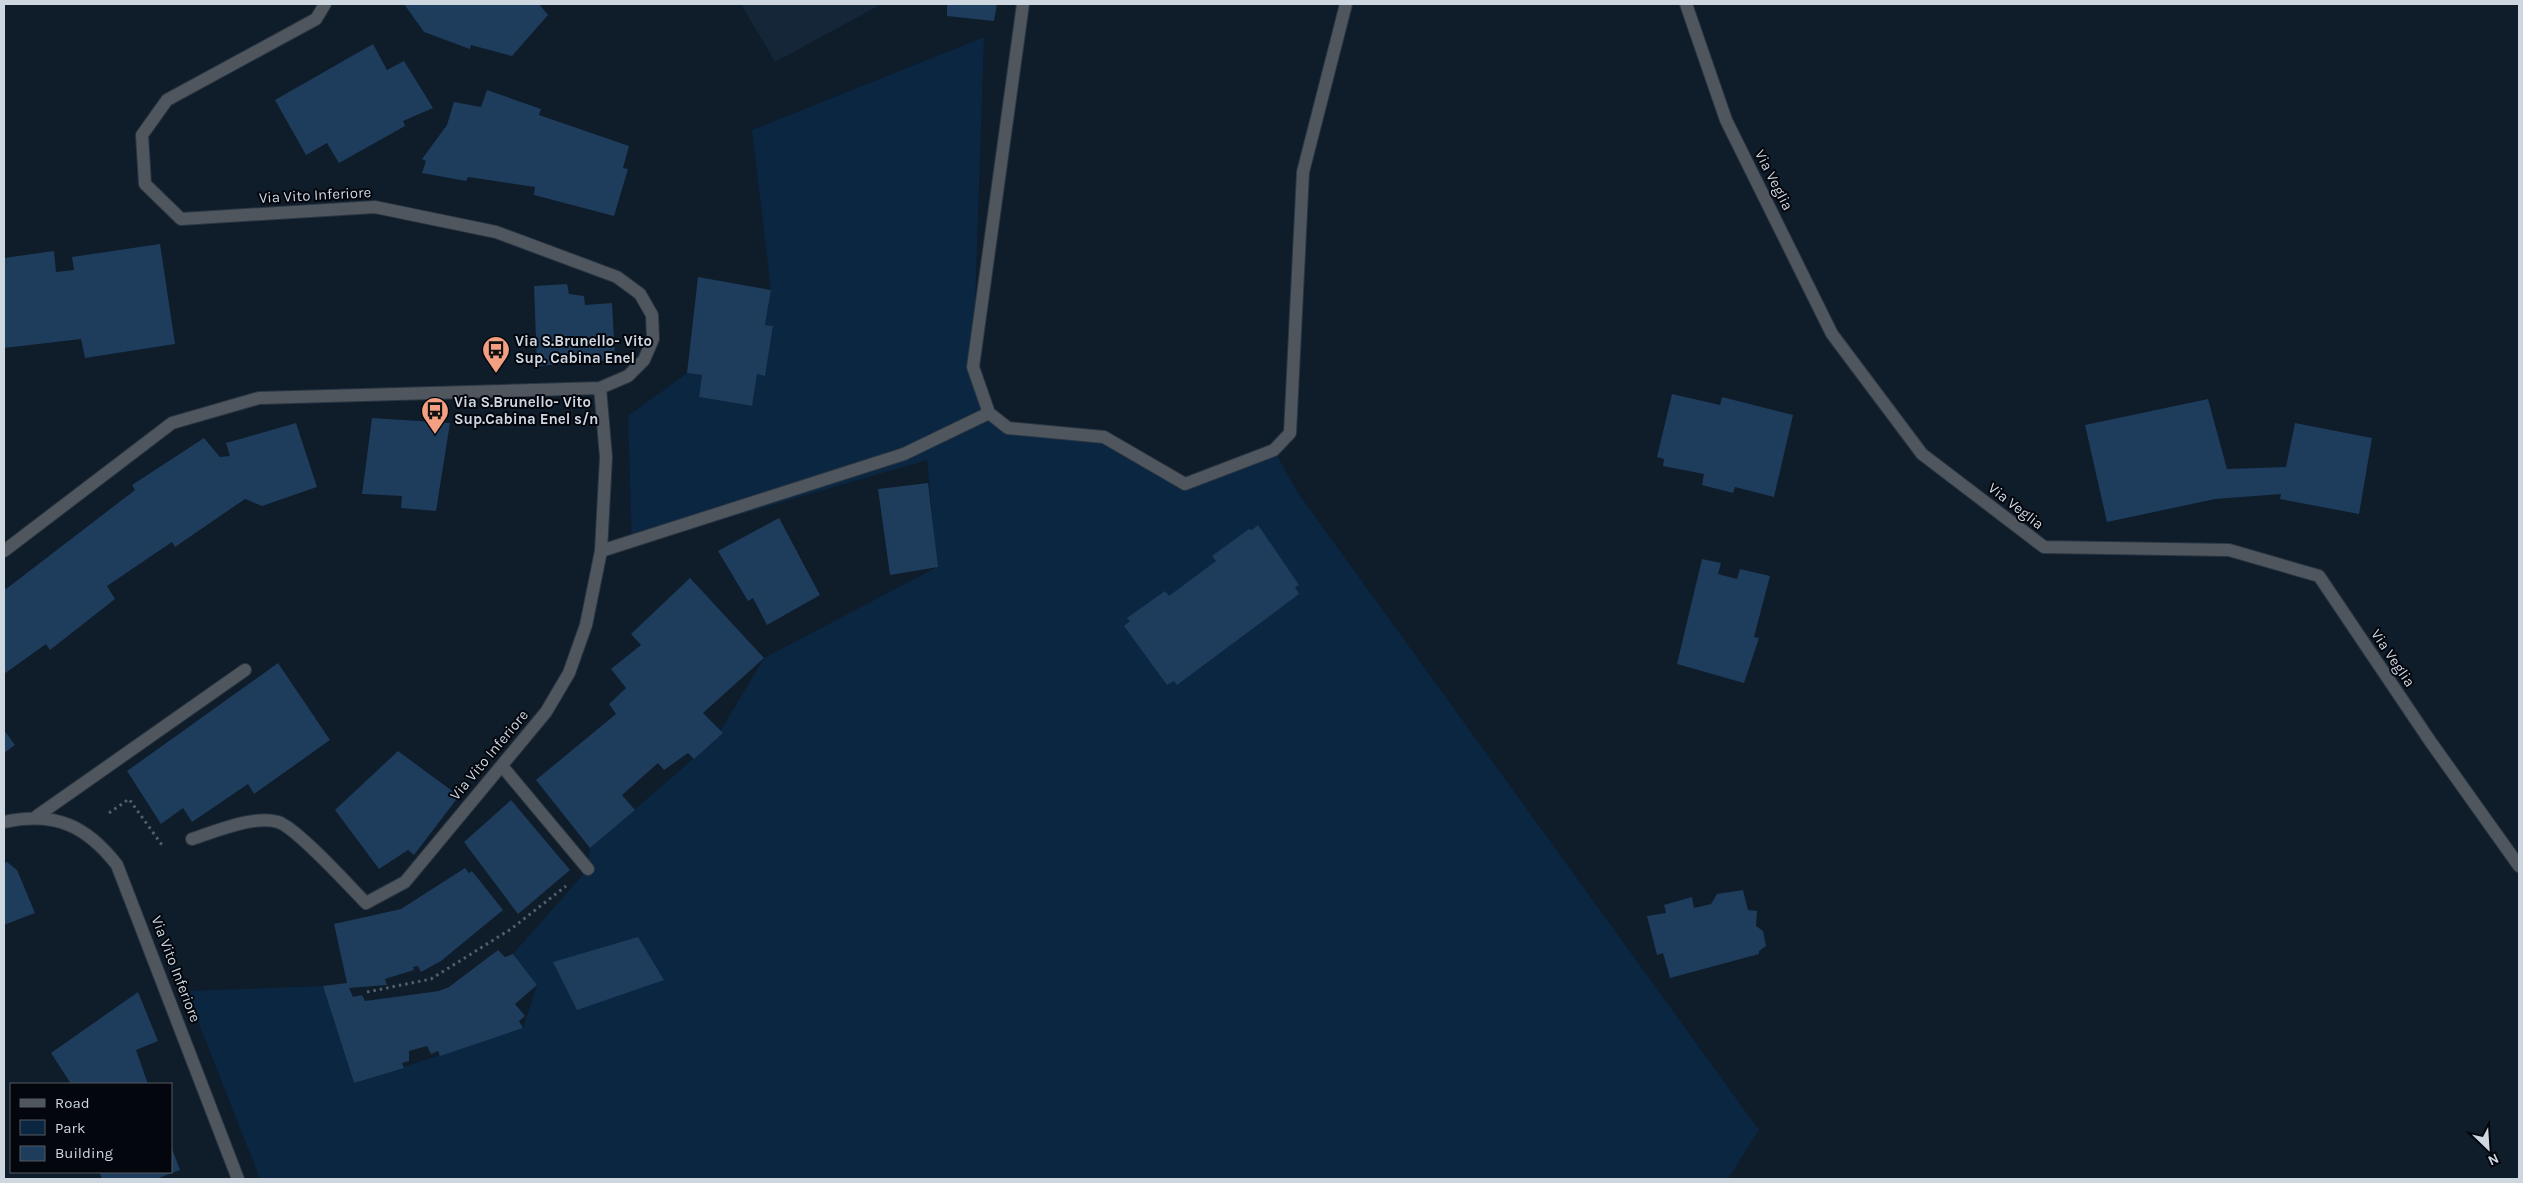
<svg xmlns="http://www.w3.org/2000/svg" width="2523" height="1183" font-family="Karla,sans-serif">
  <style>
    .built { fill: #142637 }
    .green { fill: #0a2641 }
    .building { fill: #1e3c5c }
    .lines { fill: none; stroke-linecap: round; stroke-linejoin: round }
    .minor-casing { stroke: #2a3643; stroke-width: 14 }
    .path { stroke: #545f6b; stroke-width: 3; stroke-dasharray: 2.5 4; stroke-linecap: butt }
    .minor { stroke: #4f565d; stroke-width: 12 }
    .labels { text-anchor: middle; stroke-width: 4; stroke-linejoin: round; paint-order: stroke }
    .street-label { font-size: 15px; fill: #ced7e0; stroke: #03060c }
    .poi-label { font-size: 15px; font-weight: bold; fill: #ced7e0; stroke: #03060c; text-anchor: start }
  </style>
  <rect width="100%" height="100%" fill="#0f1c2a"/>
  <path class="built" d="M741 4H882L775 62Z"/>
  <path class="green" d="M984 37 973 367 989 413 1008 428 1104 437 1185 484 1274 450 1298 493 1759 1130 1728 1179H260L186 991 323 986 354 1083 523 1028 537 985 513 954 588 869 590 848 715 740 764 658 937 567 927 460 632 546 628 416 687 373 702 375 699 397 751 406 757 374 765 375 773 326 765 325 771 290 752 130Z"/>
  <path class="building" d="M404 4H539L548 15 512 56 471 45 470 49 424 32Z
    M947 4H997L994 21 947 16Z
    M373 44 387 70 404 61 433 108 403 121 405 126 339 163 327 143 306 155 275 100Z
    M487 90 541 109 539 115 629 146 623 168 628 169 614 216 534 195 535 187 468 177 466 181 422 173 426 161 422 159 447 125 454 102 481 107Z
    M160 244 175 344 85 358 81 339 4 348V258L54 251 56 272 74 270 72 257Z
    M698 277 771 290 765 325 773 326 765 376 757 374 752 406 699 397 702 375 687 373Z
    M567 284 569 294 584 296 585 305 612 303 615 360 537 366 534 286Z
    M1672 394 1720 405 1722 397 1793 415 1774 497 1735 487 1733 493 1702 485 1704 474 1663 466 1664 459 1657 457Z
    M2208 399 2227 469 2286 467 2295 423 2372 438 2359 514 2280 499 2281 494 2215 499 2107 522 2085 425Z
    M372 418 450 423 436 511 401 508 402 496 362 494Z
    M296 423 317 487 262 506 245 499 175 547 172 542 107 586 115 599 50 650 46 644 4 674V587L6 589 135 490 132 485 204 438 220 457 230 456 226 443Z
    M928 483 938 567 890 575 878 489Z
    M779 518 820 595 767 625 753 598 748 601 718 551Z
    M1258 525 1299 585 1295 587 1299 594 1177 685 1174 681 1167 685 1124 626 1130 621 1127 618 1165 591 1169 596 1216 561 1212 556 1249 529 1252 530Z
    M1702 559 1721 563 1718 574 1737 579 1740 569 1770 576 1754 637 1759 638 1744 683 1677 664Z
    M690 578 764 658 703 713 723 733 694 759 688 753 664 770 658 763 622 795 635 810 590 848 536 780 616 714 609 704 626 688 611 669 641 645 631 634Z
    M278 663 330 740 254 794 248 784 192 822 183 808 161 824 127 771Z
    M4 730 15 745 4 753Z
    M398 751 459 796 414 855 408 850 379 869 335 810Z
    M511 800 570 870 518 914 464 842Z
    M7 862 17 870 35 913 4 925V863Z
    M465 868 469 873 472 871 503 910 441 961 421 972 418 966 413 967 414 970 385 979 387 985 349 988 353 997 362 995 365 1001 439 991 449 987 498 950 505 957 513 954 537 985 515 1004 525 1016 519 1021 523 1028 440 1056 438 1051 431 1054 427 1046 409 1051V1061L402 1063 404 1068 354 1083 323 986 347 983 334 924 401 909Z
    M1743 890 1748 910 1757 911 1756 926 1763 931 1766 946 1759 951V954L1670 978 1663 953 1657 955 1647 916 1666 913 1664 905 1692 897 1694 908 1711 904 1717 894Z
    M638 937 664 980 577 1010 553 962Z
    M138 992 158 1041 136 1050 148 1084H71L51 1053Z
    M171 1146 180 1170 156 1179H102L99 1172H171Z"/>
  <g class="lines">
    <defs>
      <path id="minor" d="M1023 4 973 367 989 413 1008 428 1104 437 1185 484 1274 450 1290 433 1303 172 1346 4
        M1686 4 1726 120 1832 334 1922 454 2044 547 2229 550 2319 576 2430 741 2519 866
        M4 551 172 423 259 398 600 388 628 376 644 360 653 339 652 315 640 294 617 277 496 232 375 207 181 219 145 184 142 135 167 100 316 19 325 4
        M601 551 904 454 989 413
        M502 766 588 869
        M37 816 245 670
        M4 822C54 811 86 825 117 865L238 1179
        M192 839C217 831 253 815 278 822 296 827 350 887 366 903L405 882 546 712 569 673 586 625 601 551 606 457 600 388"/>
    </defs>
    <use href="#minor" class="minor-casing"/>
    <path class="path" d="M109 813 129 799 162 845
      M367 992 431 979 511 929 566 886"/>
    <use href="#minor" class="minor"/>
  </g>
  <defs>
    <symbol id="bus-pin" viewBox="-11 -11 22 30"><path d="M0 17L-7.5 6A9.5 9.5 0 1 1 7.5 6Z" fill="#f2a081" stroke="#03060c"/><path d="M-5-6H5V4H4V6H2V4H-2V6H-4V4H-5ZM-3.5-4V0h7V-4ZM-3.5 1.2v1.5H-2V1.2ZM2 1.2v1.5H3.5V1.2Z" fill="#111"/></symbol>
  </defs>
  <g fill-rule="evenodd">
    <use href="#bus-pin" x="480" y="334" width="32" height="43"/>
    <use href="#bus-pin" x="419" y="395" width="32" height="43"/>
  </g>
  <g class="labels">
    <g class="street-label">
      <text transform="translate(1774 180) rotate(63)" y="5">Via Veglia</text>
      <text transform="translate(315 195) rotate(-3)" y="5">Via Vito Inferiore</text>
      <text transform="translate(2016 506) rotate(38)" y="5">Via Veglia</text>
      <text transform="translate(2393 658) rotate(56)" y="5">Via Veglia</text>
      <text transform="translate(489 755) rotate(-50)" y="5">Via Vito Inferiore</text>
      <text transform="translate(176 969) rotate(69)" y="5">Via Vito Inferiore</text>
    </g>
    <g class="poi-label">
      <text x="515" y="346">Via S.Brunello- Vito<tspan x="515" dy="17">Sup. Cabina Enel</tspan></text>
      <text x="454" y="407">Via S.Brunello- Vito<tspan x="454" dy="17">Sup.Cabina Enel s/n</tspan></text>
    </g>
  </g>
  <rect width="2523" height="1183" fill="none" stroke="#ced7e0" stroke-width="10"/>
  <rect x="10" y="1083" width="162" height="90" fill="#03060c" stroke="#545a61"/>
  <rect x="20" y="1099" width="25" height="8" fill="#4f565d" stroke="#545a61"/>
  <text x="55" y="1108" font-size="15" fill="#ced7e0">Road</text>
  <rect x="20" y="1120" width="25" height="15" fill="#0a2641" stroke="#545a61"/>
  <text x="55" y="1133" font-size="15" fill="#ced7e0">Park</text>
  <rect x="20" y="1146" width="25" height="15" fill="#1e3c5c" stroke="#545a61"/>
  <text x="55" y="1158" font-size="15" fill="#ced7e0">Building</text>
  <g transform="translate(2488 1148) rotate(155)" stroke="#03060c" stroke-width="4" paint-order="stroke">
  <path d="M0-4L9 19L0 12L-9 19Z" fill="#ced7e0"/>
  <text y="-8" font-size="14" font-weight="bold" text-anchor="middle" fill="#ced7e0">N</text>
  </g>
</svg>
